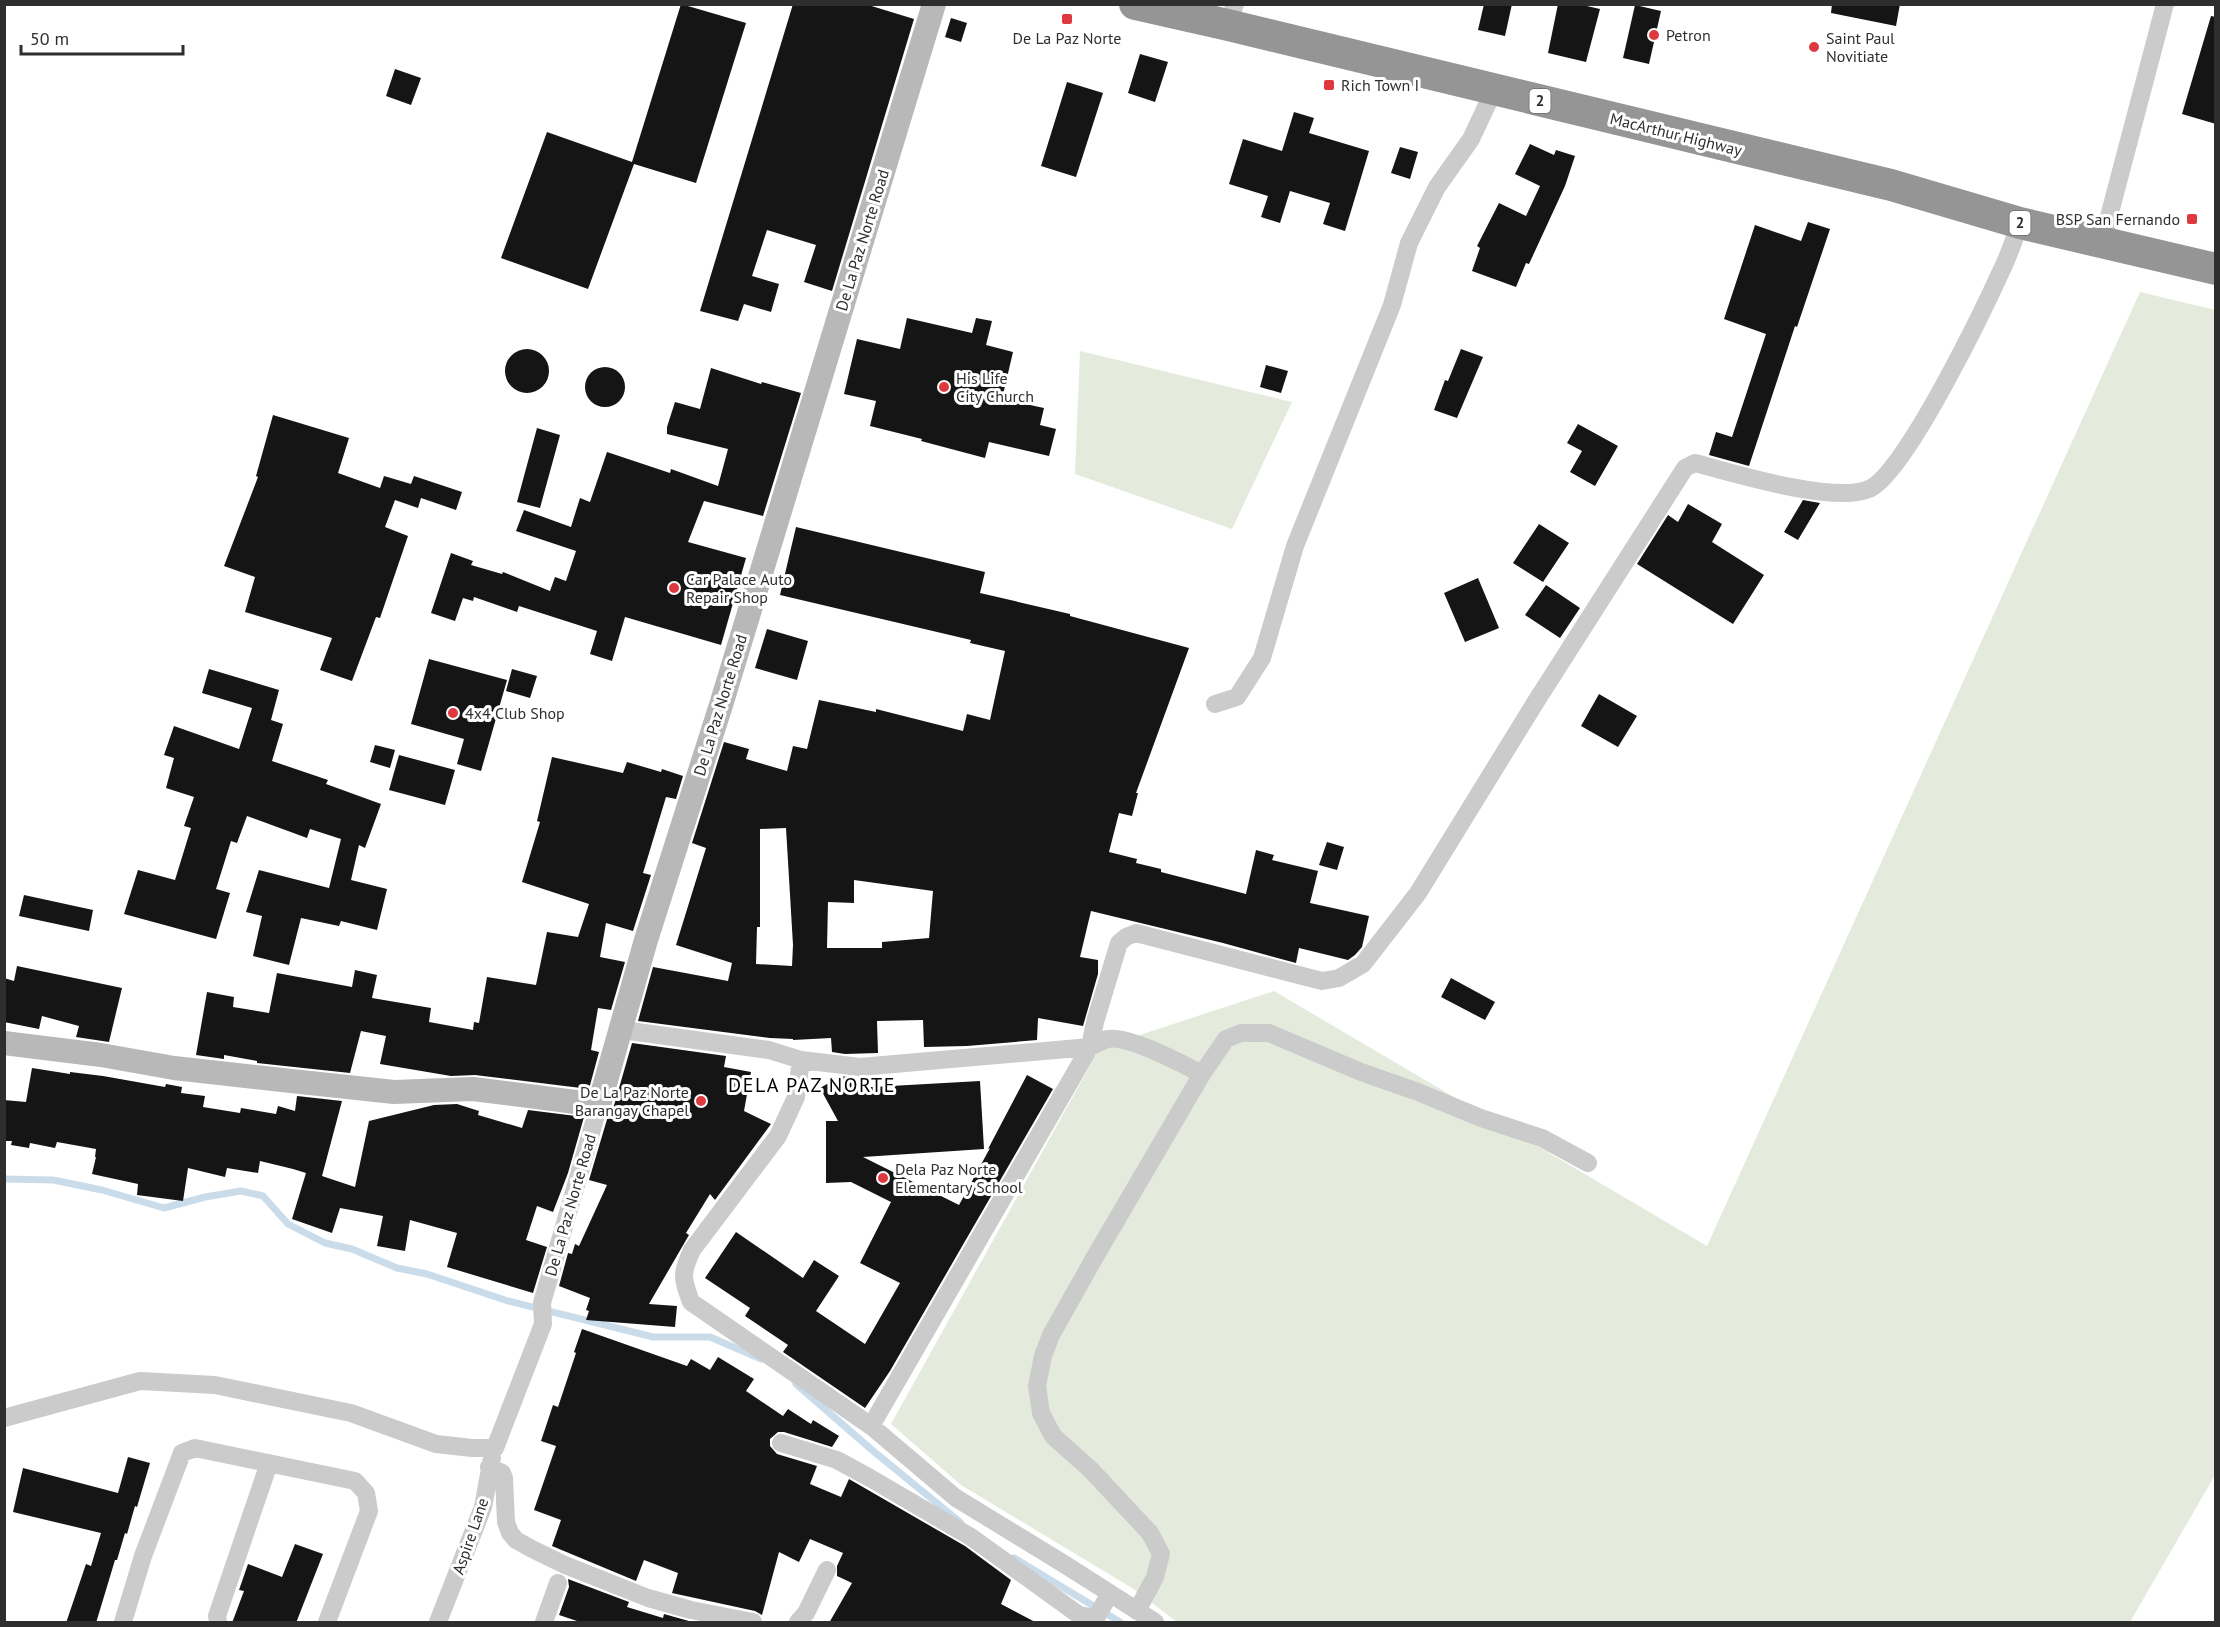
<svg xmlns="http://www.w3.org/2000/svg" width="2220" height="1627" font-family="'PT Sans',sans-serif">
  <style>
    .green { fill: #e4ebdd }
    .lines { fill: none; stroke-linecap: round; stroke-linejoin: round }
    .stream { stroke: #cadcea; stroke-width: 7 }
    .building { fill: #151515; fill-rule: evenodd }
    .street { stroke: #cbcbcb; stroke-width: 18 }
    .secondary { stroke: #b8b8b8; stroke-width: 24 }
    .highway { stroke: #959595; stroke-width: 32 }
    .poi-dot { fill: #dd393e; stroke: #fff; stroke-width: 2 }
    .labels { text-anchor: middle; stroke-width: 6; stroke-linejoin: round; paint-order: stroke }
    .shield { fill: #fff; stroke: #6d6d6d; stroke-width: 1.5 }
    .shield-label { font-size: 15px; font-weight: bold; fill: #2e2e2e }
    .poi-label { font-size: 16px; fill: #2e2e2e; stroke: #fff; text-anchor: start }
    .street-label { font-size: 16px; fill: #2e2e2e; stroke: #fff }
    .quarter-label { font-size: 20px; letter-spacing: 1.5px; fill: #000; stroke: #fff }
  </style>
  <rect width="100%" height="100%" fill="#fff"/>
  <path class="green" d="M2140 292 2215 310V1475L2130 1622H1177L1132 1588 961 1485 891 1424 1100 1048 1274 991 1707 1246Z
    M1080 351 1292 402 1232 529 1075 474Z"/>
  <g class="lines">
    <path class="stream" d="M4 1179 53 1180 102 1190 164 1208 205 1197 241 1191 263 1196 288 1224 325 1243 352 1249 397 1268 427 1274 508 1301 653 1337H710L761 1359
      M796 1384 872 1450 960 1522
      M1014 1558 1120 1622"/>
  </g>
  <path class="building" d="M681 4 746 23 696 183 634 164 588 289 501 258 547 132 632 162Z
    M793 4H865L914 19 832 291 804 282 816 245 767 230 752 276 779 284 771 312 744 304 738 321 700 311Z
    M1484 4H1512L1505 36 1478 30Z
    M1558 4H1578L1600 9 1586 62 1548 53Z
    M1832 4H1900L1896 26 1831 13Z
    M1635 5 1661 11 1649 64 1623 58Z
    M2211 16 2216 17V124L2182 114Z
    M951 18 967 23 961 42 945 37Z
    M1140 54 1168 62 1155 102 1128 93Z
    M395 69 421 78 411 105 386 96Z
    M1067 82 1103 93 1076 177 1041 166Z
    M1294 112 1314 118 1309 133 1369 151 1345 231 1323 224 1330 203 1290 191 1280 223 1261 217 1268 196 1229 184 1243 139 1282 151Z
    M1530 144 1554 155 1556 150 1575 156 1565 186 1529 264 1526 263 1516 287 1472 271 1480 248 1477 246 1499 203 1526 216 1540 186 1515 174Z
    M1400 147 1418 152 1410 179 1391 173Z
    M1808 222 1830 229 1797 327 1795 326 1749 466 1709 455 1716 432 1732 437 1766 334 1724 319 1755 225 1801 241Z
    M907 318 972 333 976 318 992 321 986 345 1013 352 1002 399 1044 408 1040 425 1056 429 1049 456 989 442 985 458 921 441 922 439 870 426 876 401 844 394 857 339 900 349Z
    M1461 349 1483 357 1457 418 1434 410 1445 380 1448 381Z
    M505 371a22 22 0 1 1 44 0a22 22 0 1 1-44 0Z
    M1266 365 1288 371 1281 393 1260 387Z
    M585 387a20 20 0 1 1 40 0a20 20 0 1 1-40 0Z
    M711 368 761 384 762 382 801 393 763 516 704 501 688 542 746 558 721 645 625 617 612 661 590 654 597 631 519 606 517 612 474 597 473 601 463 598 455 621 431 613 451 553 473 561 471 565 502 574 503 572 550 591 555 577 566 581 576 551 516 531 524 510 571 527 580 498 590 502 607 452 670 473 671 469 718 486 728 449 667 434V427L675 402 700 409Z
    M273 415 349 438 338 473 380 488 384 476 411 484 414 476 462 492 456 510 421 498 418 508 395 500 385 527 408 536 380 618 376 617 352 681 320 670 332 638 245 612 255 577 224 566 258 477 256 476Z
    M1578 424 1618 446 1595 486 1570 472 1582 451 1567 443Z
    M537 428 560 435 540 508 517 502Z
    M1803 500 1820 503 1798 540 1784 532Z
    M1688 504 1722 524 1712 542 1764 575 1733 624 1637 564 1668 515 1678 522Z
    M1539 524 1569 543 1543 582 1513 563Z
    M796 527 985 572 980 593 1070 614V616L1189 648 1136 793H1138L1132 816 1119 813 1109 852 1137 859 1136 863 1161 869V872L1246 894 1256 850 1274 855 1272 860 1318 871 1310 903 1369 916 1362 947 1355 955 1348 960 1299 948 1296 963 1223 943 1091 911 1080 957 1098 960V974L1083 1026 1038 1018 1037 1040 967 1046 924 1047 923 1020 877 1021 878 1053 845 1054 832 1052 831 1038 793 1040V1039L770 1038 638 1021 653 967 728 981 732 963 676 945 706 848 692 843 724 742 749 749 746 759 787 771 793 746 807 749 819 700 876 712V709L963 731 967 714 990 720 1005 651 970 643 971 640 780 595ZM786 828 793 945 792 966 756 964 757 927H760V829ZM854 880 933 891 929 938 882 942V948H827L828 902 854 903Z
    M1478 578 1499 628 1465 642 1444 593Z
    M1546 585 1580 608 1560 638 1525 615Z
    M767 629 808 641 797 680 755 668Z
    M429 659 507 680 481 771 457 764 464 739 411 724Z
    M209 669 279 690 271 720 283 724 272 761 328 780 326 784 381 804 365 848 359 845 351 880 387 889 377 930 341 921 339 926 301 918 289 965 253 956 262 916 246 912 259 870 329 888 341 839 310 829 307 838 247 816 237 843 231 841 216 889 230 893 216 939 124 914 138 870 175 880 191 828 184 826 194 797 166 788 174 758 164 755 174 726 239 749 252 708 202 693Z
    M512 669 537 676 530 698 506 691Z
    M1599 694 1637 716 1618 747 1581 726Z
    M375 745 395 750 390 768 370 762Z
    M399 755 455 770 445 805 389 790Z
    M552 757 623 773 627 762 661 772 662 769 683 776 676 799 666 797 643 873 651 875 633 931 606 923 600 957 625 962 611 1010 598 1008 591 1050 599 1052 589 1089 475 1075 451 1076 380 1064 386 1036 361 1031 350 1073 257 1063V1061L224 1055V1059L196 1055 207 992 234 997 233 1007 269 1013 277 973 352 987 355 970 377 975 372 998 431 1008 429 1022 473 1030 474 1022 479 1023 487 977 536 985 547 932 578 937 589 904 522 882 540 822 537 821Z
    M1327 842 1344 847 1337 870 1319 865Z
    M24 895 93 910 89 931 19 916Z
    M17 966 122 988 109 1042 76 1037 79 1026 42 1016 39 1029 4 1022V978L14 981Z
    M1451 978 1495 1002 1485 1020 1441 997Z
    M632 1043 726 1056 724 1067 751 1072 744 1111 771 1124 715 1200 710 1194 686 1233 689 1235 649 1304 677 1306 675 1327 586 1320 589 1311 586 1310 590 1298 559 1286 568 1253 572 1254 575 1244 579 1246 607 1185 589 1180 608 1116 613 1109Z
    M32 1068 70 1074V1072L103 1076 165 1087 166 1084 182 1087 181 1093 205 1096 203 1107 240 1113 241 1108 276 1114 278 1106 295 1111 297 1096 342 1101 322 1176 355 1187 369 1121 434 1105 457 1104 479 1111 478 1115 522 1128 528 1110 584 1117 568 1173 553 1212 537 1206 526 1240 547 1247 533 1293 447 1267 457 1233 410 1220 405 1251 377 1246 383 1216 340 1208 332 1233 292 1219 306 1173 293 1169 260 1161 258 1173 227 1168 225 1177 188 1168 183 1201 137 1195 138 1184 92 1174 96 1157H95L96 1149 57 1142 55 1148 30 1143 29 1148 11 1145 12 1141H4V1100L26 1102Z
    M1027 1075 1053 1089 890 1371 865 1408 783 1352 788 1345 745 1316 750 1308 705 1278 736 1232 803 1278 814 1260 839 1276 816 1311 865 1344 900 1283 860 1263 891 1202 851 1182 826 1183V1121H838L820 1088 841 1076 848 1077 855 1088 980 1081 984 1149 863 1157 959 1205 990 1148 988 1149Z
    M582 1329 687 1366 691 1359 710 1370 718 1357 754 1379 746 1391 783 1416 788 1409 811 1424 813 1420 839 1436 832 1447 784 1432H778L770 1439V1446L777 1454 817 1466 810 1484 841 1497 849 1479 965 1546 1011 1580 1001 1604 1037 1623H829L852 1583 837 1576V1566L843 1553 810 1539 799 1562 779 1552 762 1615 755 1611 672 1593 678 1573 644 1560 636 1581 552 1546 561 1520 534 1510 556 1446 541 1441 553 1405 558 1407 576 1353 574 1352Z
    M128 1457 150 1463 137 1507 135 1506 127 1534 125 1533 117 1560H115L96 1623H66L86 1564 91 1566 101 1533 13 1512 23 1468 118 1493Z
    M295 1544 323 1554 296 1623H232L244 1591 239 1590 248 1564 282 1577Z
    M568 1579 629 1602 627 1607 663 1618 664 1614 696 1623H583L559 1615 569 1587Z"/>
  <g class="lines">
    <path class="street" d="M1228 25 1235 4
      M2102 243 2165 4
      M1215 704 1237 697 1262 658 1295 546 1392 305 1409 243 1437 187 1471 139 1494 90
      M622 1030 769 1050 801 1060 860 1067 1090 1047C1095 1045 1102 1040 1108 1039 1129 1035 1182 1064 1202 1074L1226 1039 1241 1033H1269L1361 1072 1418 1092 1481 1118 1542 1138 1588 1163
      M801 1060 796 1097 778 1136 692 1250C681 1274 682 1277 691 1302L871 1426 956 1498 1064 1564 1155 1622
      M4 1418 140 1381 215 1385 351 1413 436 1444 472 1448H495L543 1324 542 1303 599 1105
      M871 1426 1090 1047 1095 1022 1119 943 1126 937 1136 933 1322 981 1339 978 1363 964 1418 893 1535 703 1685 468 1695 463C1732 473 1834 504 1869 489 1905 474 1985 307 2004 265 2010 252 2015 237 2020 223
      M781 1443 837 1460 870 1478 971 1537 1079 1615 1096 1618 1110 1593
      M489 1467 502 1473 504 1478 506 1522 510 1533 516 1540 532 1549 565 1565 648 1598 691 1610 753 1622
      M1137 1611 1155 1577 1161 1554 1150 1533 1091 1470 1053 1436 1041 1413 1037 1386 1043 1356 1051 1335 1096 1255 1202 1074
      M123 1622 143 1556 182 1453 195 1448 355 1481 366 1493 369 1511 327 1622
      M218 1622 217 1616 269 1463
      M438 1622 483 1507 492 1458
      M544 1622 558 1583
      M798 1622 806 1613 827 1570"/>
    <path class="secondary" d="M4 1043 101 1055 174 1068 282 1080 394 1092 473 1089 599 1105 646 940 721 705 934 4"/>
    <path class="highway" d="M1135 4 1228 25 1891 185 2020 223 2216 269"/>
  </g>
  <g class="poi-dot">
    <rect x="1061" y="13" width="12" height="12" rx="3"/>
    <circle cx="1654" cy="35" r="6"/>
    <circle cx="1814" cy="47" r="6"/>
    <rect x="1323" y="79" width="12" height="12" rx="3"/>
    <rect x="2186" y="213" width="12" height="12" rx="3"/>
    <circle cx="944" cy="387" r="6"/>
    <circle cx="674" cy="588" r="6"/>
    <circle cx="453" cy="713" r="6"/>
    <circle cx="701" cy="1101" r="6"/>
    <circle cx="883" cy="1178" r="6"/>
  </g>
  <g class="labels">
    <g class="shield">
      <rect x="1529.5" y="89" width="21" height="24" rx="4.5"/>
      <rect x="2009.5" y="211" width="21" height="24" rx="4.5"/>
    </g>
    <g class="shield-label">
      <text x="1540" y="106">2</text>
      <text x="2020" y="228">2</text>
    </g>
    <g class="poi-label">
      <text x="1666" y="41">Petron</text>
      <text x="1067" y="44" text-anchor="middle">De La Paz Norte</text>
      <text x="1826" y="44">Saint Paul<tspan x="1826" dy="18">Novitiate</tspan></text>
      <text x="1341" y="91">Rich Town I</text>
      <text x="2180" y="225" text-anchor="end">BSP San Fernando</text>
      <text x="956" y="384">His Life<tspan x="956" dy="18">City Church</tspan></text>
      <text x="686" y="585">Car Palace Auto<tspan x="686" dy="18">Repair Shop</tspan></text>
      <text x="465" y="719">4x4 Club Shop</text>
      <text x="689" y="1098" text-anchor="end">De La Paz Norte<tspan x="689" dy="18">Barangay Chapel</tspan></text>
      <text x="895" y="1175">Dela Paz Norte<tspan x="895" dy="18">Elementary School</tspan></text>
    </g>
    <g class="street-label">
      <text transform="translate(1676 134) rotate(14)" y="6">MacArthur Highway</text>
      <text transform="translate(862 240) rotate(-73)" y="6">De La Paz Norte Road</text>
      <text transform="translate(720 705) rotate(-73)" y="6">De La Paz Norte Road</text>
      <text transform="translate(570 1205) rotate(-74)" y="6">De La Paz Norte Road</text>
      <text transform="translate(470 1536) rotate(-71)" y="6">Aspire Lane</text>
    </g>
    <g class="quarter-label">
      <text x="812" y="1092">DELA PAZ NORTE</text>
    </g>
  </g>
  <rect width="2220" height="1627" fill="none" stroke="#2e2e2e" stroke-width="12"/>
  <path d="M21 45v9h162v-9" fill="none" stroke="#2e2e2e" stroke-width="3"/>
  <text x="30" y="45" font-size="18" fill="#2e2e2e" stroke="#ffffff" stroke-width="4.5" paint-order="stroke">50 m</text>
</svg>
